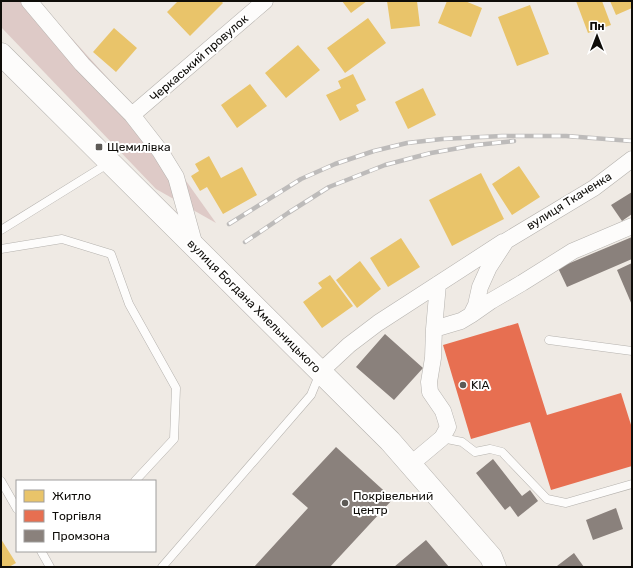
<svg xmlns="http://www.w3.org/2000/svg" width="633" height="568" font-family="Rubik,sans-serif">
  <style>
    .green { fill: #decac7 }
    .homes { fill: #e9c46a }
    .shops { fill: #e76f51 }
    .industry { fill: #8a817c }
    .lines { fill: none; stroke-linecap: round; stroke-linejoin: round }
    .lane-casing { stroke: #b5b2ae; stroke-width: 9 }
    .street-casing { stroke: #b5b2ae; stroke-width: 17 }
    .secondary-casing { stroke: #b5b2ae; stroke-width: 23 }
    .lane { stroke: #fdfcfb; stroke-width: 8 }
    .street { stroke: #fdfcfb; stroke-width: 16 }
    .secondary { stroke: #fdfcfb; stroke-width: 22 }
    .rail-casing { stroke: #bdbbba; stroke-width: 4.5 }
    .rail { stroke: #fff; stroke-width: 3; stroke-dasharray: 9; stroke-linecap: butt }
    .poi-dot { fill: #5d5a56; stroke: #fff; stroke-width: 1.5 }
    .labels { text-anchor: middle; stroke-width: 4; stroke-linejoin: round; paint-order: stroke }
    .street-label { font-size: 12px; fill: #0f0d09; stroke: #fff }
    .poi-label { font-size: 12px; fill: #0f0d09; stroke: #fff; text-anchor: start }
  </style>
  <rect width="100%" height="100%" fill="#efeae4"/>
  <path class="green" d="M1 1H38L132 105 216 223 156 189 1 27Z"/>
  <path class="homes" d="M178 1H221L223 3 190 36 167 12Z
    M342 1H367L351 13Z
    M387 1H417L420 26 391 29Z
    M447 1H465L482 8 471 37 438 23Z
    M576 1H602L611 25 588 33Z
    M610 1H632V8L616 15Z
    M530 5 549 54 517 66 498 17Z
    M368 18 386 43 345 73 327 48Z
    M114 28 137 48 116 72 93 52Z
    M298 45 320 70 286 98 265 73Z
    M353 74 366 100 356 105 359 111 340 121 326 95 341 88 338 81Z
    M250 84 267 106 237 128 221 105Z
    M423 88 436 115 408 129 395 102Z
    M209 156 221 178 242 167 257 195 223 214 207 187 200 191 191 176 199 171 195 164Z
    M519 166 540 197 512 215 492 184Z
    M481 173 504 219 452 246 429 200Z
    M401 238 420 267 388 287 370 258Z
    M360 261 381 289 357 308 336 280Z
    M330 275 353 306 322 328 303 302 322 288 318 283Z
    M1 539 16 563 9 567H1Z"/>
  <path class="shops" d="M518 323 547 415 621 393 632 428V466L551 490 530 422 471 439 443 345Z"/>
  <path class="industry" d="M632 192V214L622 221 611 205Z
    M632 237V259L567 287 558 268Z
    M632 263V305L617 270Z
    M385 334 423 368 394 400 356 367Z
    M336 447 393 499 330 567H254L308 508 292 494Z
    M493 459 522 496 530 490 538 501 518 517 510 506 505 510 476 473Z
    M616 508 623 529 593 540 586 520Z
    M426 540 449 567H394Z
    M574 553 584 567H557V566Z"/>
  <g class="lines">
    <defs>
      <path id="lane" d="M1 230 109 163
        M1 249 62 239 111 254 129 304 176 388 174 439 135 481
        M549 340 632 351
        M442 438 462 442 475 452 490 449 502 452 547 499 566 503 632 484
        M1 481 17 509
        M41 551 50 567
        M162 567 311 395 320 373"/>
      <path id="street" d="M29 1 82 64 132 115 160 151 176 177 195 246
        M132 115 265 1
        M471 315 491 301 522 283 573 251 632 226
        M434 329 438 284
        M320 372 349 345 378 323 503 242
        M411 464 442 438 448 427 443 411 430 392 429 382 433 358 434 329 461 321 471 315 476 305 480 287 489 267 506 241 594 188 632 159"/>
      <path id="secondary" d="M1 54 390 441 491 557 495 567"/>
    </defs>
    <use href="#lane" class="lane-casing"/>
    <use href="#street" class="street-casing"/>
    <use href="#secondary" class="secondary-casing"/>
    <use href="#lane" class="lane"/>
    <use href="#street" class="street"/>
    <use href="#secondary" class="secondary"/>
    <defs>
      <path id="rail" d="M229 224 301 179 335 164 374 151 407 143 442 139 502 136H566L632 141
        M245 242 288 213 329 187 385 165 431 153 476 145 514 141"/>
    </defs>
    <use href="#rail" class="rail-casing"/>
    <use href="#rail" class="rail"/>
  </g>
  <g class="poi-dot">
    <rect x="95" y="143" width="8" height="8" rx="2"/>
    <circle cx="463" cy="385" r="4"/>
    <circle cx="345" cy="503" r="4"/>
  </g>
  <g class="labels">
    <g class="street-label">
      <text transform="translate(199 58) rotate(-41)" y="4">Черкаський провулок</text>
      <text transform="translate(569 201) rotate(-32)" y="4">вулиця Ткаченка</text>
      <text transform="translate(254 306) rotate(45)" y="4">вулиця Богдана Хмельницького</text>
    </g>
    <g class="poi-label">
      <text x="107" y="151">Щемилівка</text>
      <text x="471" y="389">KIA</text>
      <text x="353" y="500">Покрівельний<tspan x="353" dy="14">центр</tspan></text>
    </g>
  </g>
  <rect width="633" height="568" fill="none" stroke="#0f0d09" stroke-width="4"/>
  <rect x="16" y="480" width="140" height="72" fill="#ffffff" stroke="#9f9e9d"/>
  <rect x="24" y="490" width="20" height="12" fill="#e9c46a" stroke="#9f9e9d"/>
  <text x="52" y="500" font-size="12" fill="#0f0d09">Житло</text>
  <rect x="24" y="510" width="20" height="12" fill="#e76f51" stroke="#9f9e9d"/>
  <text x="52" y="520" font-size="12" fill="#0f0d09">Торгівля</text>
  <rect x="24" y="530" width="20" height="12" fill="#8a817c" stroke="#9f9e9d"/>
  <text x="52" y="540" font-size="12" fill="#0f0d09">Промзона</text>
  <g transform="translate(597 36)" stroke="#ffffff" stroke-width="3" paint-order="stroke">
  <path d="M0-3L7 15L0 10L-7 15Z" fill="#0f0d09"/>
  <text y="-6" font-size="11" font-weight="bold" text-anchor="middle" fill="#0f0d09">Пн</text>
  </g>
</svg>
